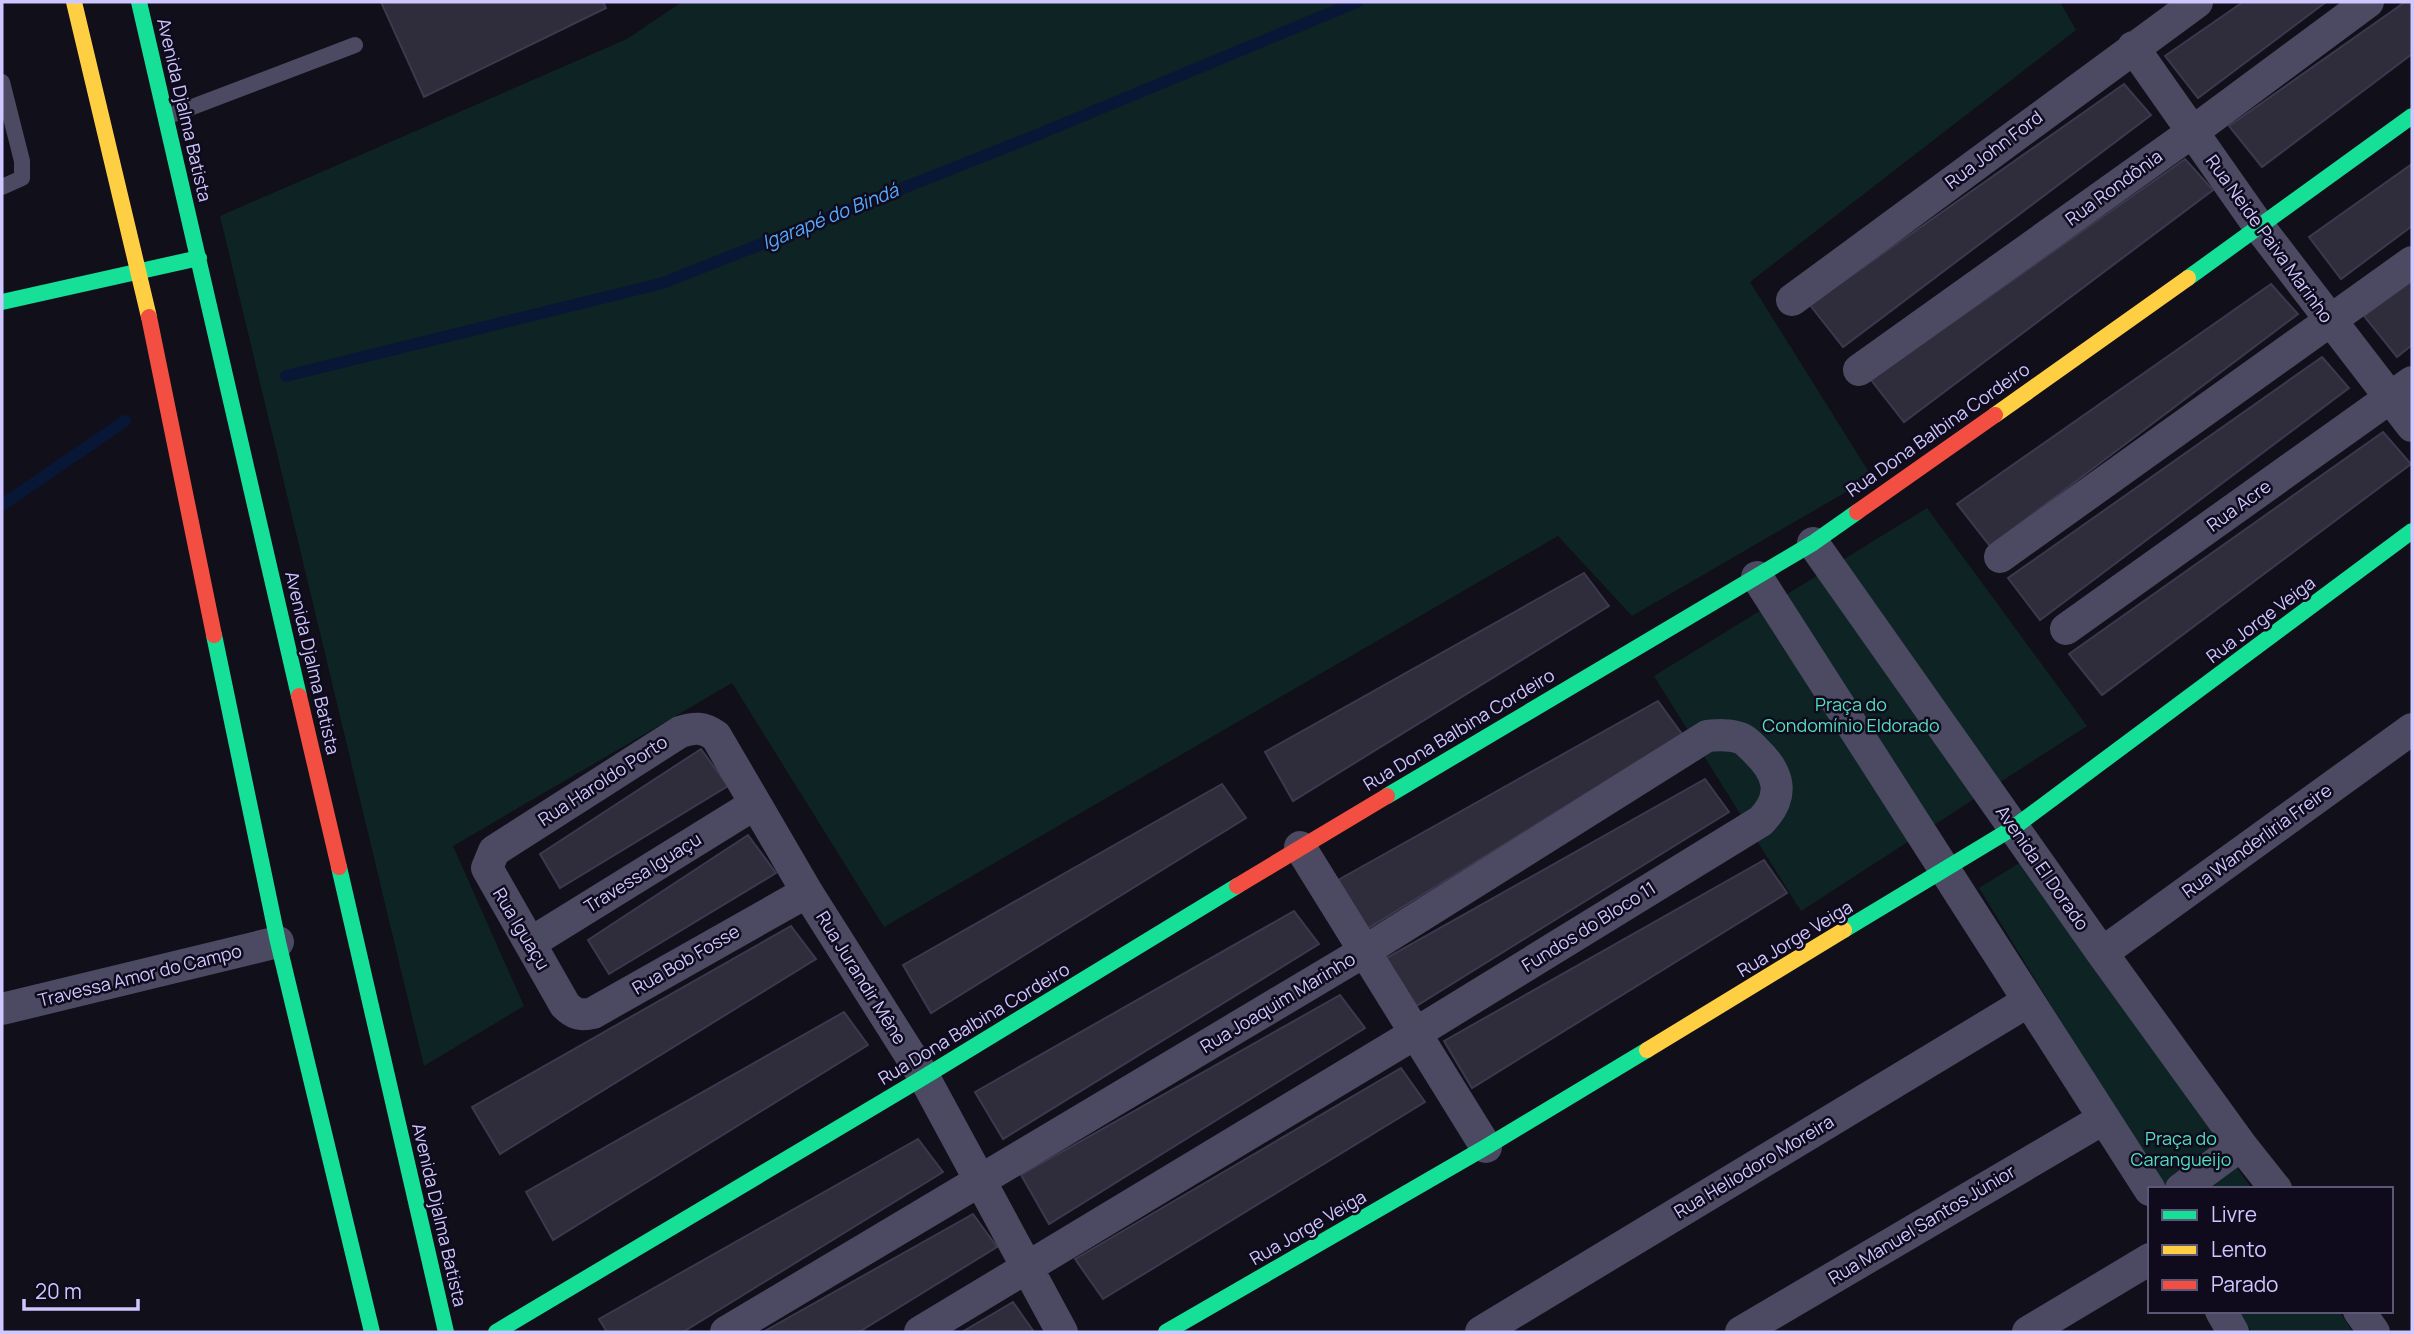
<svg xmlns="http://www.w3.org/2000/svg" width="2414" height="1334" font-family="Manrope,sans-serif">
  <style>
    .green { fill: #0e2424 }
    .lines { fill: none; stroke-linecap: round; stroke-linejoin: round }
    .stream { stroke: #091736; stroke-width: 12 }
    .building { fill: #2f2c3c; stroke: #3c394e; stroke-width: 2 }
    .lane { stroke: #4c4a62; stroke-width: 16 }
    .street { stroke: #4c4a62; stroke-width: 32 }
    .fast { stroke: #16e098; stroke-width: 16 }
    .slow { stroke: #ffcf43; stroke-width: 16 }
    .jam { stroke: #f24e42; stroke-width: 16 }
    .labels { text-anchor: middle; stroke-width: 5; stroke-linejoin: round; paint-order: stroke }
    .street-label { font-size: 18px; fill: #cfc7ff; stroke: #0f0b1d }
    .park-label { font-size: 18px; fill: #53dfc0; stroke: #0f0b1d }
    .water-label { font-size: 19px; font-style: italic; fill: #55abff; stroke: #0f0b1d }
  </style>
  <rect width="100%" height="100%" fill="#110f19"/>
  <path class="green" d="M682 2H2060L2076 30 1750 282 1872 477 1632 616 1558 536 884 927 732 683 453 846 524 1006 424 1066 220 216 627 39Z
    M1927 508 2087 726 1801 911 1654 676Z
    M2021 862 2252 1189H2164L1979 888Z
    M2239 1311H2339L2353 1332H2252Z"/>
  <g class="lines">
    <path class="stream" d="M286 376 663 283 1027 139 1357 2
      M2 505 125 421"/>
  </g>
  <path class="building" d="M381 2H603L606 8 424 97Z
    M2243 2H2326L2198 98 2165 56Z
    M2405 2H2412V54L2262 167 2229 126Z
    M2124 84 2151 115 1843 347 1810 305Z
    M2185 159 2213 190 1904 422 1871 380Z
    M2412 164V226L2341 279 2309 237Z
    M2412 281V345L2397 357 2364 316Z
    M2271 284 2298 314 1990 546 1957 504Z
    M2322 357 2349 388 2040 620 2008 578Z
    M2383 432 2411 464 2102 695 2069 654Z
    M1584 573 1609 606 1293 801 1265 752Z
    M1658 701 1682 734 1367 929 1338 880Z
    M701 749 728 786 560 888 540 854Z
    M1705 779 1729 812 1413 1008 1385 959Z
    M1222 784 1246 818 931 1013 903 965Z
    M748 835 776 873 609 974 588 940Z
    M1764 860 1787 893 1472 1088 1444 1041Z
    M1294 911 1319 944 1003 1139 975 1092Z
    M791 926 816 959 500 1154 472 1107Z
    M1340 995 1365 1028 1049 1224 1021 1175Z
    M844 1012 868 1045 553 1240 526 1192Z
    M1401 1068 1425 1102 1103 1299 1075 1259Z
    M918 1139 943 1172 683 1332H607L599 1319Z
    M973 1214 997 1247 859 1332H763Z
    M1013 1302 1034 1332H962Z"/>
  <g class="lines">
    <path class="lane" d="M2 82 22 161V178L2 187
      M166 117 355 45"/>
    <path class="street" d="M2133 47 2260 228 2412 426
      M1792 300 2197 2
      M1859 370 2191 133 2368 2
      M1813 543 2102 953 2241 1145 2276 1189
      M2000 557 2412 262
      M1757 577 2150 1190
      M2066 629 2412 382
      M1300 847 1486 1147
      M807 892 593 1013C580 1016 574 1014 565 1005L487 868 494 851 680 732C695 727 703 727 716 736L807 892 924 1077 1062 1332
      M532 942 755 804
      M2102 953 2412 729
      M2 1009 278 942
      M2181 1189 2241 1145
      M2221 1311 2233 1332
      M2359 1311 2374 1332
      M726 1332 1365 951 1707 736C1718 735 1729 734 1740 738 1746 740 1751 746 1756 751 1780 774 1785 796 1761 821L1416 1033 920 1332
      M1481 1332 2027 1002
      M1741 1332 2103 1119
      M2028 1332 2150 1259"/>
    <path class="fast" d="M139 2 299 696
      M2188 278 2412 116
      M2 302 199 258
      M214 635 278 942 372 1332
      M1387 796 1813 543 1857 512
      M339 867 446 1332
      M1844 930 2013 828 2412 531
      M496 1332 924 1077 1237 886
      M1166 1332 1486 1147 1647 1050"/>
    <path class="slow" d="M74 2 149 317
      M1995 415 2188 278
      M1647 1050 1844 930"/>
    <path class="jam" d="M149 317 214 635
      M1857 512 1995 415
      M299 696 339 867
      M1237 886 1387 796"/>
  </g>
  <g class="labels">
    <g class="street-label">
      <text transform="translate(184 110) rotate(77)" y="6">Avenida Djalma Batista</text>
      <text transform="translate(1994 150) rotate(-37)" y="6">Rua John Ford</text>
      <text transform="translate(2114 188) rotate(-36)" y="6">Rua Rondônia</text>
      <text transform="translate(2269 239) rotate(54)" y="6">Rua Neide Paiva Marinho</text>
      <text transform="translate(1938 430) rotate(-35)" y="6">Rua Dona Balbina Cordeiro</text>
      <text transform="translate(2239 506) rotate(-36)" y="6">Rua Acre</text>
      <text transform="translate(2261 620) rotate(-37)" y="6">Rua Jorge Veiga</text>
      <text transform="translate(312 663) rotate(77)" y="6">Avenida Djalma Batista</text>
      <text transform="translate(1459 730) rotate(-31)" y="6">Rua Dona Balbina Cordeiro</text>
      <text transform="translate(603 781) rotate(-33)" y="6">Rua Haroldo Porto</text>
      <text transform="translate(2257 841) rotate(-36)" y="6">Rua Wanderliria Freire</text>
      <text transform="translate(2042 868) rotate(55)" y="6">Avenida El Dorado</text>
      <text transform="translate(643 873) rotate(-32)" y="6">Travessa Iguaçu</text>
      <text transform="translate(1589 927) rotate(-32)" y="6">Fundos do Bloco 11</text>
      <text transform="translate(521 929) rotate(59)" y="6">Rua Iguaçu</text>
      <text transform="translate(1795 939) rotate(-31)" y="6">Rua Jorge Veiga</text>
      <text transform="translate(686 960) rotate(-30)" y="6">Rua Bob Fosse</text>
      <text transform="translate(140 976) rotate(-14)" y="6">Travessa Amor do Campo</text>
      <text transform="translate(861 978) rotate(58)" y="6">Rua Jurandir Mêne</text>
      <text transform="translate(1278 1003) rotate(-31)" y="6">Rua Joaquim Marinho</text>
      <text transform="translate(974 1024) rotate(-31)" y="6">Rua Dona Balbina Cordeiro</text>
      <text transform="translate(1754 1167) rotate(-31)" y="6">Rua Heliodoro Moreira</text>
      <text transform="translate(439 1215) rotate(77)" y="6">Avenida Djalma Batista</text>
      <text transform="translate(1922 1225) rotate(-31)" y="6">Rua Manuel Santos Júnior</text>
      <text transform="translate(1308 1228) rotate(-30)" y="6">Rua Jorge Veiga</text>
    </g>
    <g class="park-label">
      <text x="1851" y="711">Praça do<tspan x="1851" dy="21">Condomínio Eldorado</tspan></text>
      <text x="2181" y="1145">Praça do<tspan x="2181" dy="21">Carangueijo</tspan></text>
    </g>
    <g class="water-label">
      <text transform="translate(830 216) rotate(-22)" y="7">Igarapé do Bindá</text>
    </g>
  </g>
  <rect width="2414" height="1334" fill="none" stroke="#cfc7ff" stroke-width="7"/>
  <rect x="2148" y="1187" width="245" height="126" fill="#0f0b1d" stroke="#5c5677" stroke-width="2"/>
  <rect x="2162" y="1210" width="35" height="10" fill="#16e098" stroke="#5c5677" stroke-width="2"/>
  <text x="2211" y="1222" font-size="21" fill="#cfc7ff">Livre</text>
  <rect x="2162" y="1245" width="35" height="10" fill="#ffcf43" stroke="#5c5677" stroke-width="2"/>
  <text x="2211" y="1257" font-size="21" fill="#cfc7ff">Lento</text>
  <rect x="2162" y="1280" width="35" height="10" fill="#f24e42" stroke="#5c5677" stroke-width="2"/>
  <text x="2211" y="1292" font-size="21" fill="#cfc7ff">Parado</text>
  <path d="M24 1299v10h114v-10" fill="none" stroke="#cfc7ff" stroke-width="3.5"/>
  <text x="35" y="1299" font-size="21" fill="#cfc7ff" stroke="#0f0b1d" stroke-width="5" paint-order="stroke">20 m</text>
</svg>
